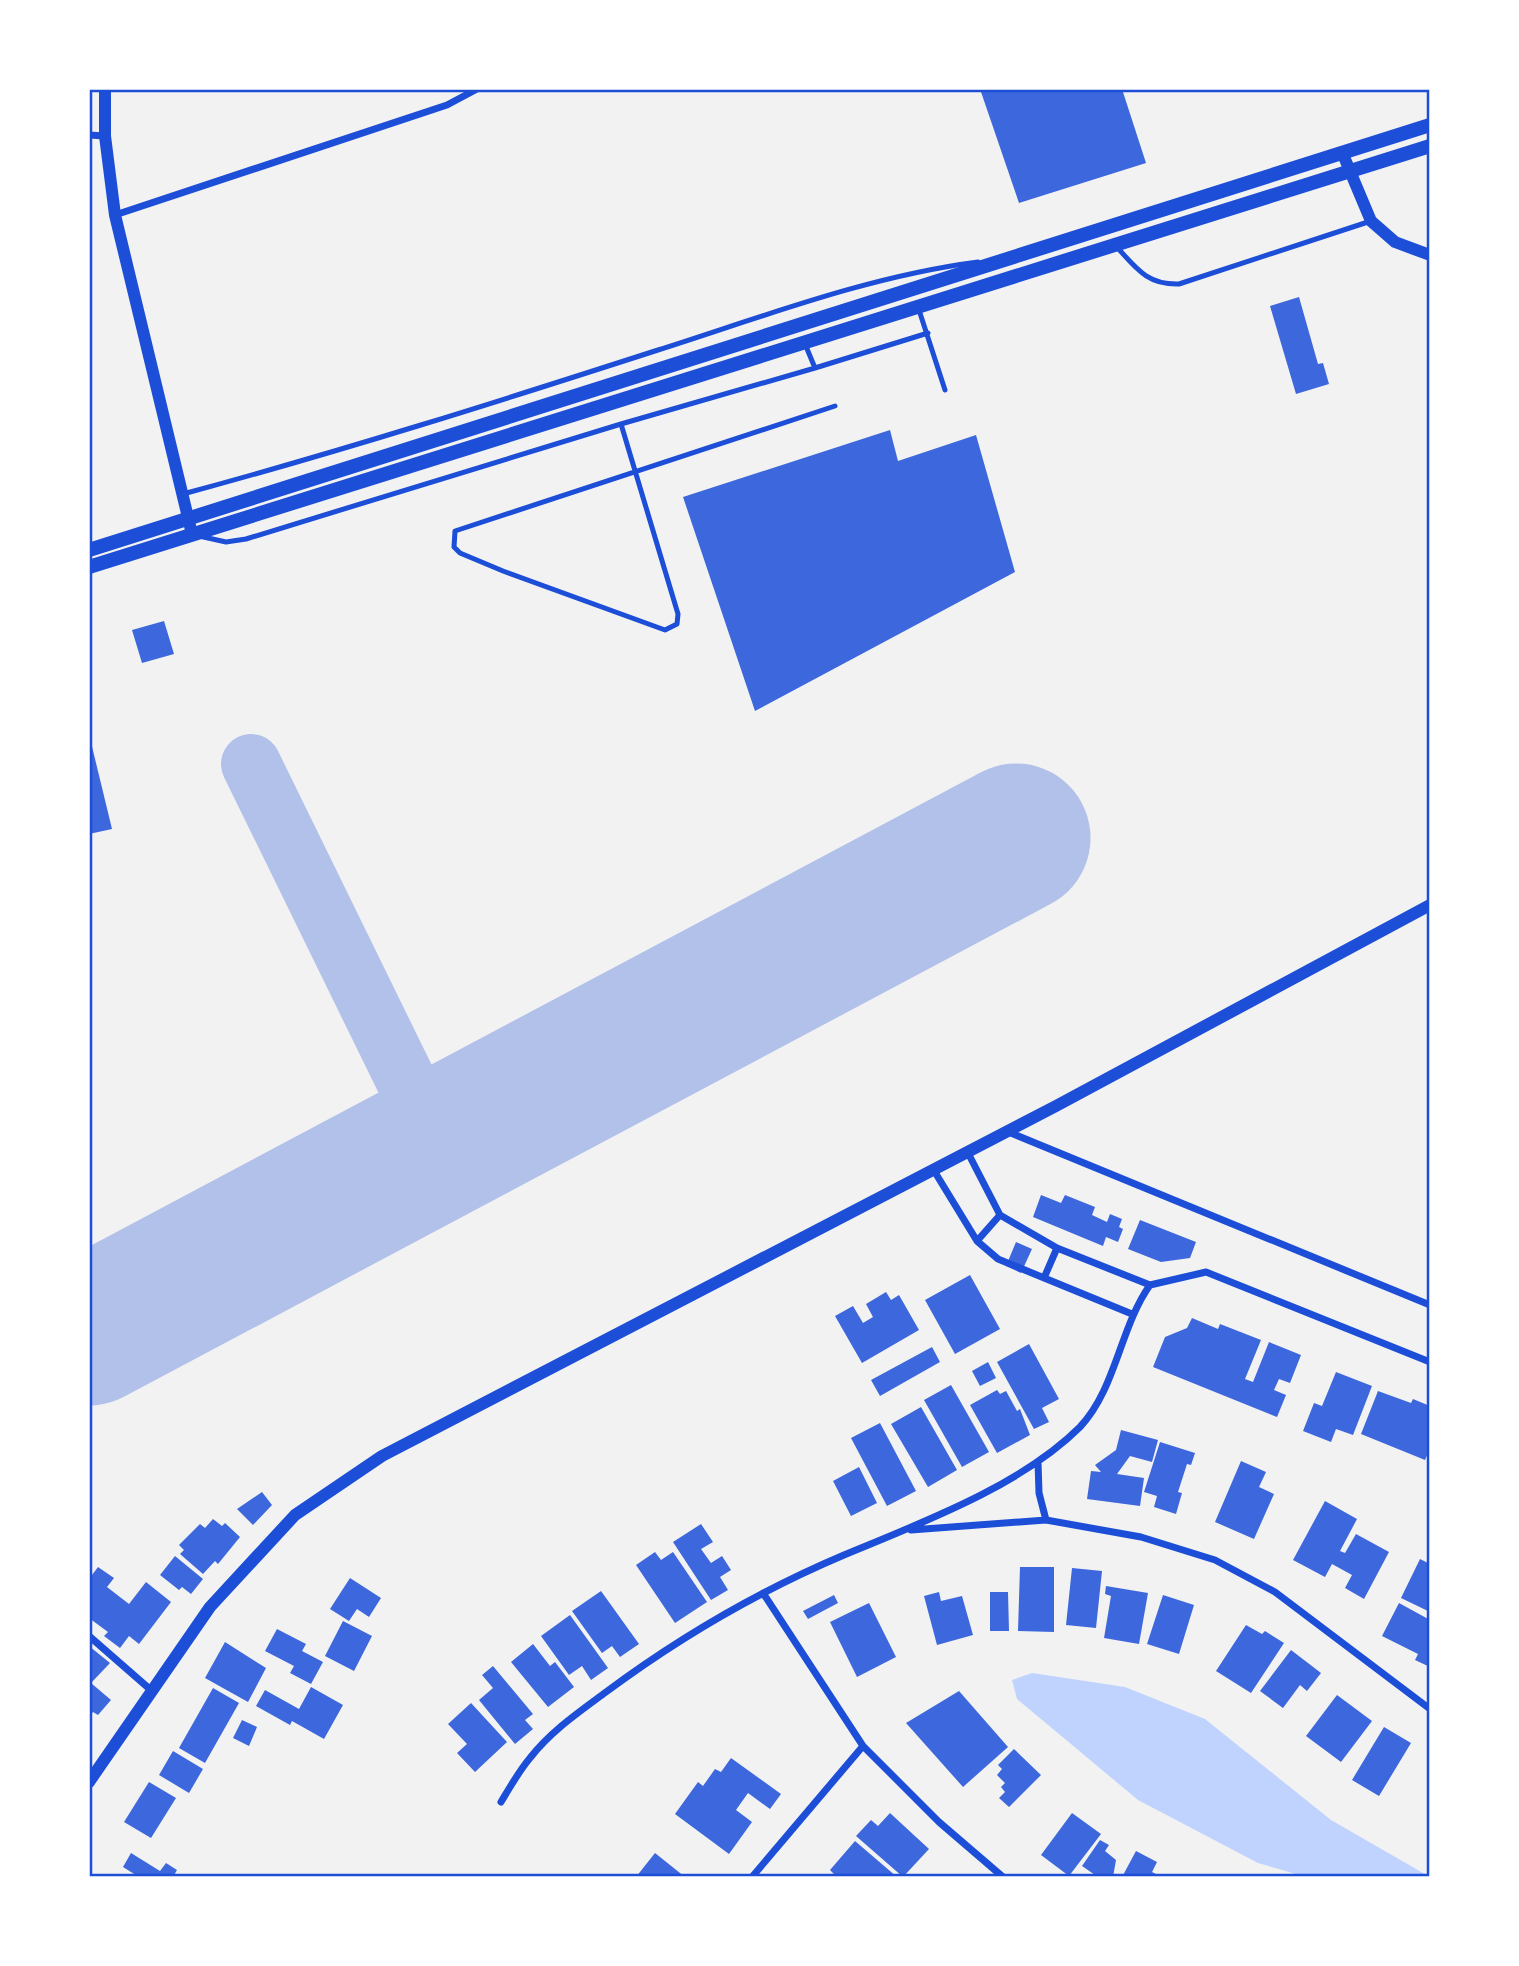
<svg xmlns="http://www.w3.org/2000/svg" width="1519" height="1966" font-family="'Source Sans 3',sans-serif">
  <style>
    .water { fill: #bfd3fe }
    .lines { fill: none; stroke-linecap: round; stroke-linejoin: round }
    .taxiway { stroke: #b2c1ea; stroke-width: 60 }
    .runway { stroke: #b2c1ea; stroke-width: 149 }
    .building { fill: #3d67dc }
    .service { stroke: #1d4ed8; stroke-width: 5 }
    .minor { stroke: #1d4ed8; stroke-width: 7 }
    .tertiary { stroke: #1d4ed8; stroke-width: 12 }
    .secondary { stroke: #1d4ed8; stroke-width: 14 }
    .neatline { fill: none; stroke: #1d4ed8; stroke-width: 2.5 }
  </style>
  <rect width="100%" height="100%" fill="#f2f2f2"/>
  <path class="water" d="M1032 1673 1125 1687 1205 1719 1331 1820 1430 1877H1306L1258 1863 1138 1800 1017 1699 1012 1680Z"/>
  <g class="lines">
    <path class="taxiway" d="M251 764 438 1146"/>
    <path class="runway" d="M89 1331 1016 838"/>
  </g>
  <path class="building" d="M980 89H1122L1146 163 1019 203Z
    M1299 297 1318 364 1323 363 1329 384 1296 394 1270 306Z
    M890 430 898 461 976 435 1015 572 755 711 683 497Z
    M164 621 174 654 142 663 132 630Z
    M89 734 112 829 89 834Z
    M1041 1195 1061 1203 1065 1195 1095 1207 1092 1215 1107 1222 1110 1214 1122 1219 1119 1227 1123 1229 1118 1242 1106 1237 1103 1246 1033 1217Z
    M1140 1220 1196 1242 1190 1258 1161 1262 1128 1249Z
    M1016 1242 1032 1249 1021 1273 1006 1266Z
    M970 1275 1000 1329 955 1354 925 1300Z
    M886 1292 891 1300 899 1295 919 1330 862 1363 835 1316 853 1306 863 1323 873 1317 866 1304Z
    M1192 1318 1218 1329 1220 1324 1261 1340 1245 1379 1253 1382 1269 1342 1301 1355 1290 1383 1279 1379 1274 1390 1286 1395 1277 1417 1153 1367 1165 1337 1187 1328Z
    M1029 1344 1059 1399 1042 1408 1049 1422 1034 1429 997 1362Z
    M932 1347 940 1362 880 1396 871 1380Z
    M988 1362 996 1378 980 1386 972 1371Z
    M1336 1372 1372 1386 1353 1435 1336 1429 1331 1442 1303 1431 1314 1403 1322 1406Z
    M951 1385 989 1452 962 1467 924 1400Z
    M997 1390 1000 1394 1006 1391 1017 1411 1020 1409 1030 1435 997 1453 970 1405Z
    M1378 1391 1411 1403 1413 1399 1430 1406V1449L1425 1460 1361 1434Z
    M921 1407 957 1470 928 1487 891 1424Z
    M880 1423 916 1491 887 1506 851 1438Z
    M1121 1430 1158 1440 1152 1462 1130 1456 1117 1474 1144 1478 1140 1506 1087 1499 1091 1471 1101 1472 1095 1465 1116 1450Z
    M1160 1442 1195 1453 1191 1465 1187 1464 1178 1492 1182 1493 1176 1514 1154 1507 1157 1496 1144 1492Z
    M1241 1461 1266 1472 1259 1487 1274 1494 1254 1539 1215 1522Z
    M859 1467 877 1503 851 1516 833 1481Z
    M262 1492 272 1505 253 1525 237 1509Z
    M1325 1501 1357 1519 1340 1551 1345 1553 1356 1534 1389 1552 1364 1599 1345 1588 1352 1575 1332 1564 1325 1577 1293 1560Z
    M213 1519 222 1526 225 1523 240 1537 218 1564 215 1561 203 1574 180 1554 184 1550 179 1545 200 1524 205 1528Z
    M701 1524 713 1542 701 1549 711 1563 722 1556 731 1570 720 1577 728 1590 711 1600 673 1542Z
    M655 1552 661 1560 673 1552 707 1602 675 1623 636 1565Z
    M175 1556 203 1579 191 1594 182 1587 179 1590 160 1575Z
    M1420 1559 1430 1564V1612L1401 1598Z
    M98 1567 114 1578 107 1587 129 1604 146 1582 171 1602 139 1644 129 1636 120 1648 104 1636 108 1632 89 1618V1579Z
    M1020 1567H1054V1632L1018 1631Z
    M1072 1568 1102 1571 1096 1628 1066 1625Z
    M350 1578 381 1598 369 1617 357 1609 349 1621 330 1609Z
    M1106 1586 1148 1593 1139 1644 1104 1638 1111 1596 1105 1594Z
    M601 1591 639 1644 620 1657 612 1646 602 1653 572 1611Z
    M939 1592 941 1601 962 1596 973 1635 937 1645 924 1596Z
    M990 1592H1008L1009 1631H990Z
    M834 1595 838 1603 808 1619 803 1611Z
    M1163 1595 1194 1605 1179 1654 1147 1644Z
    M869 1603 896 1657 857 1677 830 1622Z
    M1399 1603 1430 1620V1667L1415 1660 1418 1654 1382 1636Z
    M570 1615 608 1668 591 1680 582 1666 569 1675 541 1636Z
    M343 1621 372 1636 354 1671 325 1656Z
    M1246 1625 1262 1634 1265 1631 1284 1643 1251 1693 1216 1671Z
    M277 1629 306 1644 302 1651 323 1662 311 1684 290 1673 294 1666 265 1651Z
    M225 1642 266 1668 248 1702 205 1678Z
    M533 1644 550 1666 555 1662 574 1687 548 1707 511 1662Z
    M89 1646 110 1663 91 1683 111 1700 98 1715 93 1712 89 1717Z
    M1291 1650 1321 1673 1307 1691 1300 1685 1283 1708 1260 1691Z
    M493 1666 533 1714 525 1720 533 1729 515 1744 479 1700 493 1688 482 1675Z
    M311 1687 343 1705 324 1739 292 1721 290 1725 256 1706 265 1690 299 1709Z
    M213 1688 239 1703 205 1763 179 1748Z
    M959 1691 1008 1747 963 1787 906 1723Z
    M1337 1695 1372 1721 1341 1762 1306 1736Z
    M471 1703 507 1742 475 1772 457 1753 467 1744 448 1724Z
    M242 1720 257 1727 249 1746 233 1738Z
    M1384 1727 1411 1743 1379 1796 1352 1780Z
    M1014 1749 1041 1775 1009 1807 999 1798 1005 1792 1001 1787 1005 1783 997 1775 1002 1769 998 1765Z
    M173 1751 203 1769 189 1793 159 1775Z
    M731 1758 781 1794 770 1809 748 1793 736 1810 752 1822 729 1854 675 1814 698 1782 703 1786 715 1769 721 1772Z
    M149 1782 176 1798 151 1838 124 1822Z
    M890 1813 929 1849 903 1877 856 1836 871 1820 878 1826Z
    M1072 1813 1101 1834 1069 1876 1041 1855Z
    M1100 1840 1109 1845 1105 1851 1116 1860 1113 1877H1098L1082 1866Z
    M855 1841 897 1877H837L830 1870Z
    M1136 1851 1157 1862 1152 1872 1162 1877H1122Z
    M131 1853 160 1871 166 1863 177 1870 173 1877H139L123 1867Z
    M655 1853 685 1877H636Z"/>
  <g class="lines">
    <path class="service" d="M1116 246C1136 268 1147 285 1179 284L1371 221
      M919 310 945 390
      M805 344 815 368 928 333
      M815 368 621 424 678 614 677 624 665 630 503 571 460 553 454 547 455 531 835 406
      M183 494C342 451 500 401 658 350 762 317 869 276 978 262
      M199 536 226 542 246 539 621 424"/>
    <path class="minor" d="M89 135 105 136
      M115 215 447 105 477 89
      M1006 1131 1430 1305
      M967 1151 1000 1215 1057 1248 1150 1285
      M933 1169 977 1241 998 1259 1132 1314
      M977 1241 1000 1215
      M1044 1278 1057 1248
      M1038 1462 1039 1493 1046 1520
      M911 1530 1046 1520 1141 1537 1215 1560 1275 1592 1430 1709
      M763 1593 863 1746 939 1822 1003 1877
      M89 1636 152 1691
      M501 1802C510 1787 519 1771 530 1758 551 1731 579 1712 606 1692 680 1637 759 1591 844 1555 921 1523 1021 1486 1080 1427 1116 1389 1120 1327 1150 1285L1206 1272 1430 1362
      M752 1877 863 1746"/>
    <path class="tertiary" d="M105 89V136L115 215 192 534
      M1342 152 1371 221 1395 242 1430 255
      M89 1782 210 1607 295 1515 382 1456 1056 1106 1430 905"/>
    <path class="secondary" d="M89 550 1430 125
      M89 567 1430 146"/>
  </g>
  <rect width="1519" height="1966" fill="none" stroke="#ffffff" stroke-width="182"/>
  <rect x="91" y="91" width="1337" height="1784" class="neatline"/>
</svg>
